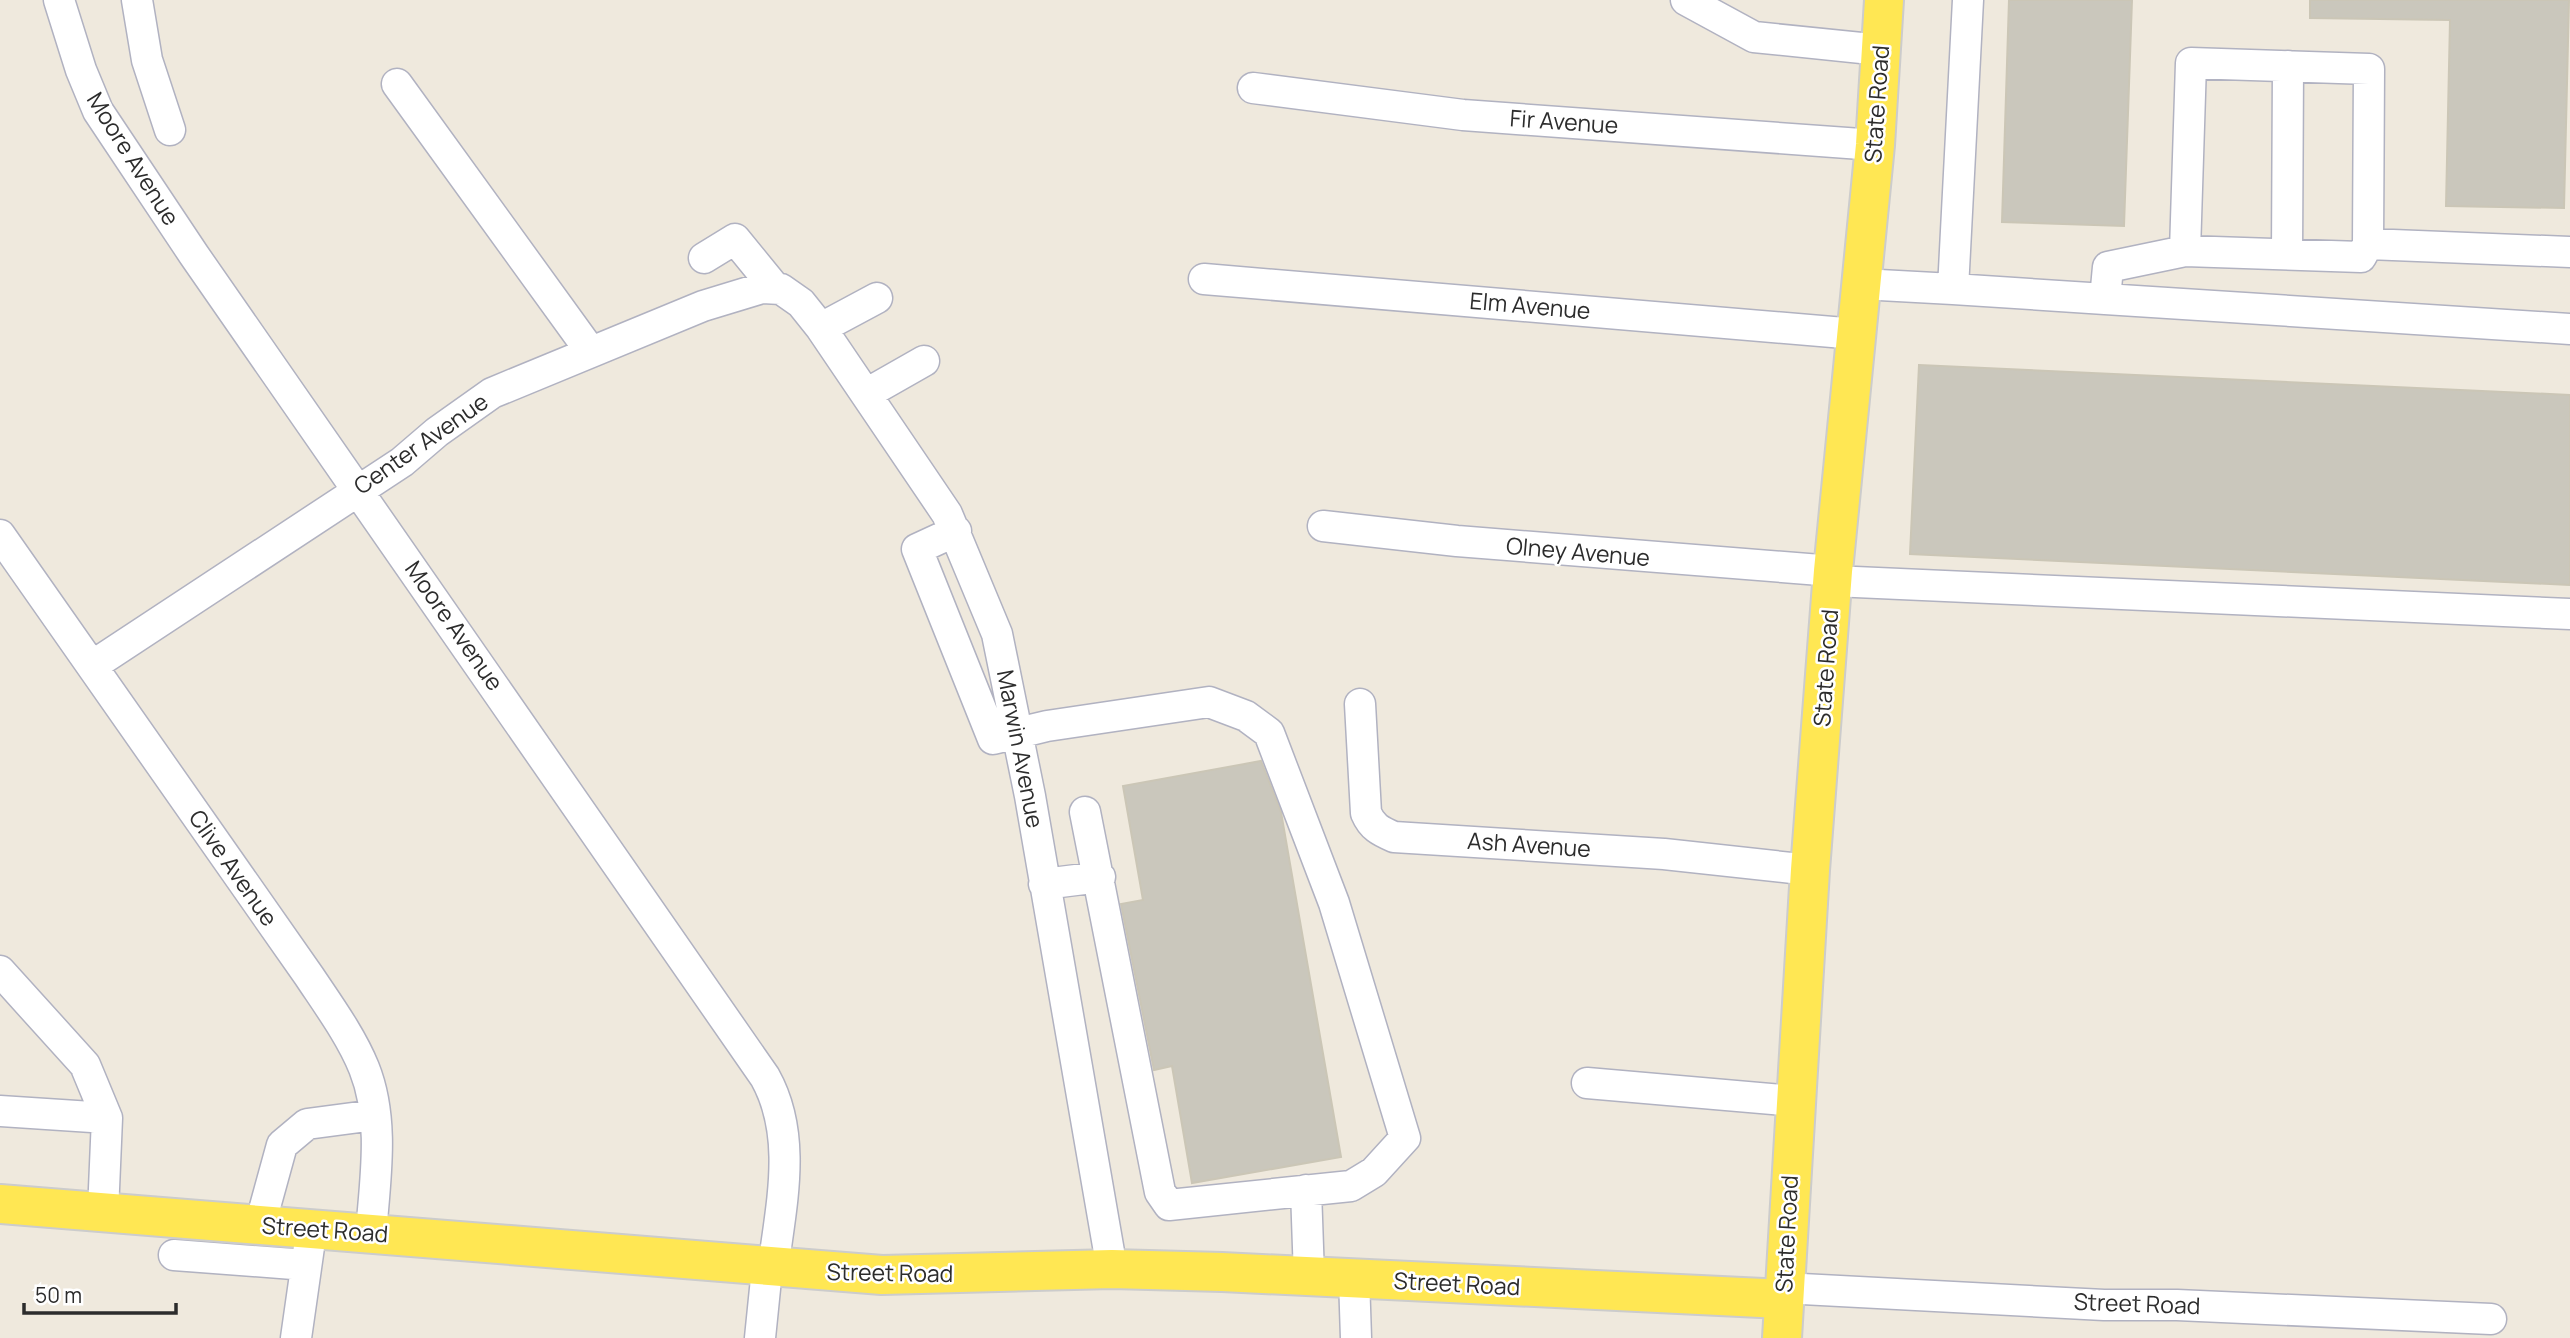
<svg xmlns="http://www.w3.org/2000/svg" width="2570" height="1338" font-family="Manrope,sans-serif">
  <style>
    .building { fill: #cac7bc; stroke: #cbc6b6; stroke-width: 2 }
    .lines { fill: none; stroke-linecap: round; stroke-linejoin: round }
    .minor-casing { stroke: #b1b2c1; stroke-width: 33 }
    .major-casing { stroke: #ccc; stroke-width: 42 }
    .minor { stroke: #fff; stroke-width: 30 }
    .major { stroke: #ffe753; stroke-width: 38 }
    .labels { text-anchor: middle; stroke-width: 5; stroke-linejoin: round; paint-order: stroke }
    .street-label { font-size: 23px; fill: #2c2c2c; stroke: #fff }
  </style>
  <rect width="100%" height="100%" fill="#efe9dd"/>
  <path class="building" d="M2009 0H2132L2124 226 2002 222Z
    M2310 0H2569L2564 208 2446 206 2450 20 2310 18Z
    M1919 365 2570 395V585L1910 554Z
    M1261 761 1281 812 1341 1157 1192 1183 1172 1066 1154 1070 1121 904 1143 900 1123 786Z"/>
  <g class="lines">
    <defs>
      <path id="minor" d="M59 0 81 70 98 111 194 255 765 1077C798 1136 781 1205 773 1269
        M137 0 147 60 170 130
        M1686 0 1754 37 1881 50
        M2191 63 2369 69 2368 244 2361 257 2185 251Z
        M397 84 591 352
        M1253 88 1463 115 1875 145
        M2368 244 2570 252
        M2287 254 2288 66
        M704 258 735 239 775 288
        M1204 279 1856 334
        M1861 284 1953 289 1968 0
        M1953 289 2105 299 2108 267 2185 251
        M2105 299 2570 329
        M821 328 877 298
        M866 394 924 361
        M1323 526 1457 541 1833 571
        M956 531 917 549 993 739 1047 726 1209 702 1246 716 1269 733 1334 903 1405 1138 1374 1172 1351 1186 1169 1205 1160 1192 1085 812
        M0 535 309 976C329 1006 351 1036 364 1068 385 1120 375 1180 371 1233
        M1833 581 2570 614
        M92 666 402 462 437 432 492 393 703 306 762 288 781 289 801 303 821 328 947 514 997 634 1030 796 1112 1269
        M1360 704 1366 813C1372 827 1380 831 1394 837L1664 854 1810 870
        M1044 884 1100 877
        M0 971 85 1065 107 1118
        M1587 1083 1795 1101
        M0 1111 107 1118 103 1212
        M1306 1190 1309 1276
        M260 1225 282 1145 307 1124 375 1115
        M174 1255 306 1265
        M1354 1278 1356 1338
        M1783 1288 2104 1305H2177L2491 1319
        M296 1338 309 1247
        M760 1338 767 1269"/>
      <path id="major" d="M0 1204 882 1275 1112 1269 1222 1272 1783 1299
        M1782 1338 1810 870 1833 571 1875 145 1884 0"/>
    </defs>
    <use href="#minor" class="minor-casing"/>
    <use href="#major" class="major-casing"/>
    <use href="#minor" class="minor"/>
    <use href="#major" class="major"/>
  </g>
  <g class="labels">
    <g class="street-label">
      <text transform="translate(1877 104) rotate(-86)" y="8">State Road</text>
      <text transform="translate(1564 122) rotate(4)" y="8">Fir Avenue</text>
      <text transform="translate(133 159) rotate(58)" y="8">Moore Avenue</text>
      <text transform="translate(1530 306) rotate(5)" y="8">Elm Avenue</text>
      <text transform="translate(421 444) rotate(-35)" y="8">Center Avenue</text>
      <text transform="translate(1578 552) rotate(5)" y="8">Olney Avenue</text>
      <text transform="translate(454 626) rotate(55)" y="8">Moore Avenue</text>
      <text transform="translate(1826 668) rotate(-86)" y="8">State Road</text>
      <text transform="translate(1020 749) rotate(79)" y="8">Marwin Avenue</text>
      <text transform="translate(1529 845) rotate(4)" y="8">Ash Avenue</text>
      <text transform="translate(233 868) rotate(55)" y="8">Clive Avenue</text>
      <text transform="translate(325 1230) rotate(4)" y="8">Street Road</text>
      <text transform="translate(1787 1234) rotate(-87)" y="8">State Road</text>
      <text transform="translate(890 1273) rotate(1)" y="8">Street Road</text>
      <text transform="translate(1457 1284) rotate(3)" y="8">Street Road</text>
      <text transform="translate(2137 1304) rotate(2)" y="8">Street Road</text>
    </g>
  </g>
  <path d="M24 1303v10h152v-10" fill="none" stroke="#2c2c2c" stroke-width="3.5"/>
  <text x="35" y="1303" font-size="21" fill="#2c2c2c" stroke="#ffffff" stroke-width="5" paint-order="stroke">50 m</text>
</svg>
